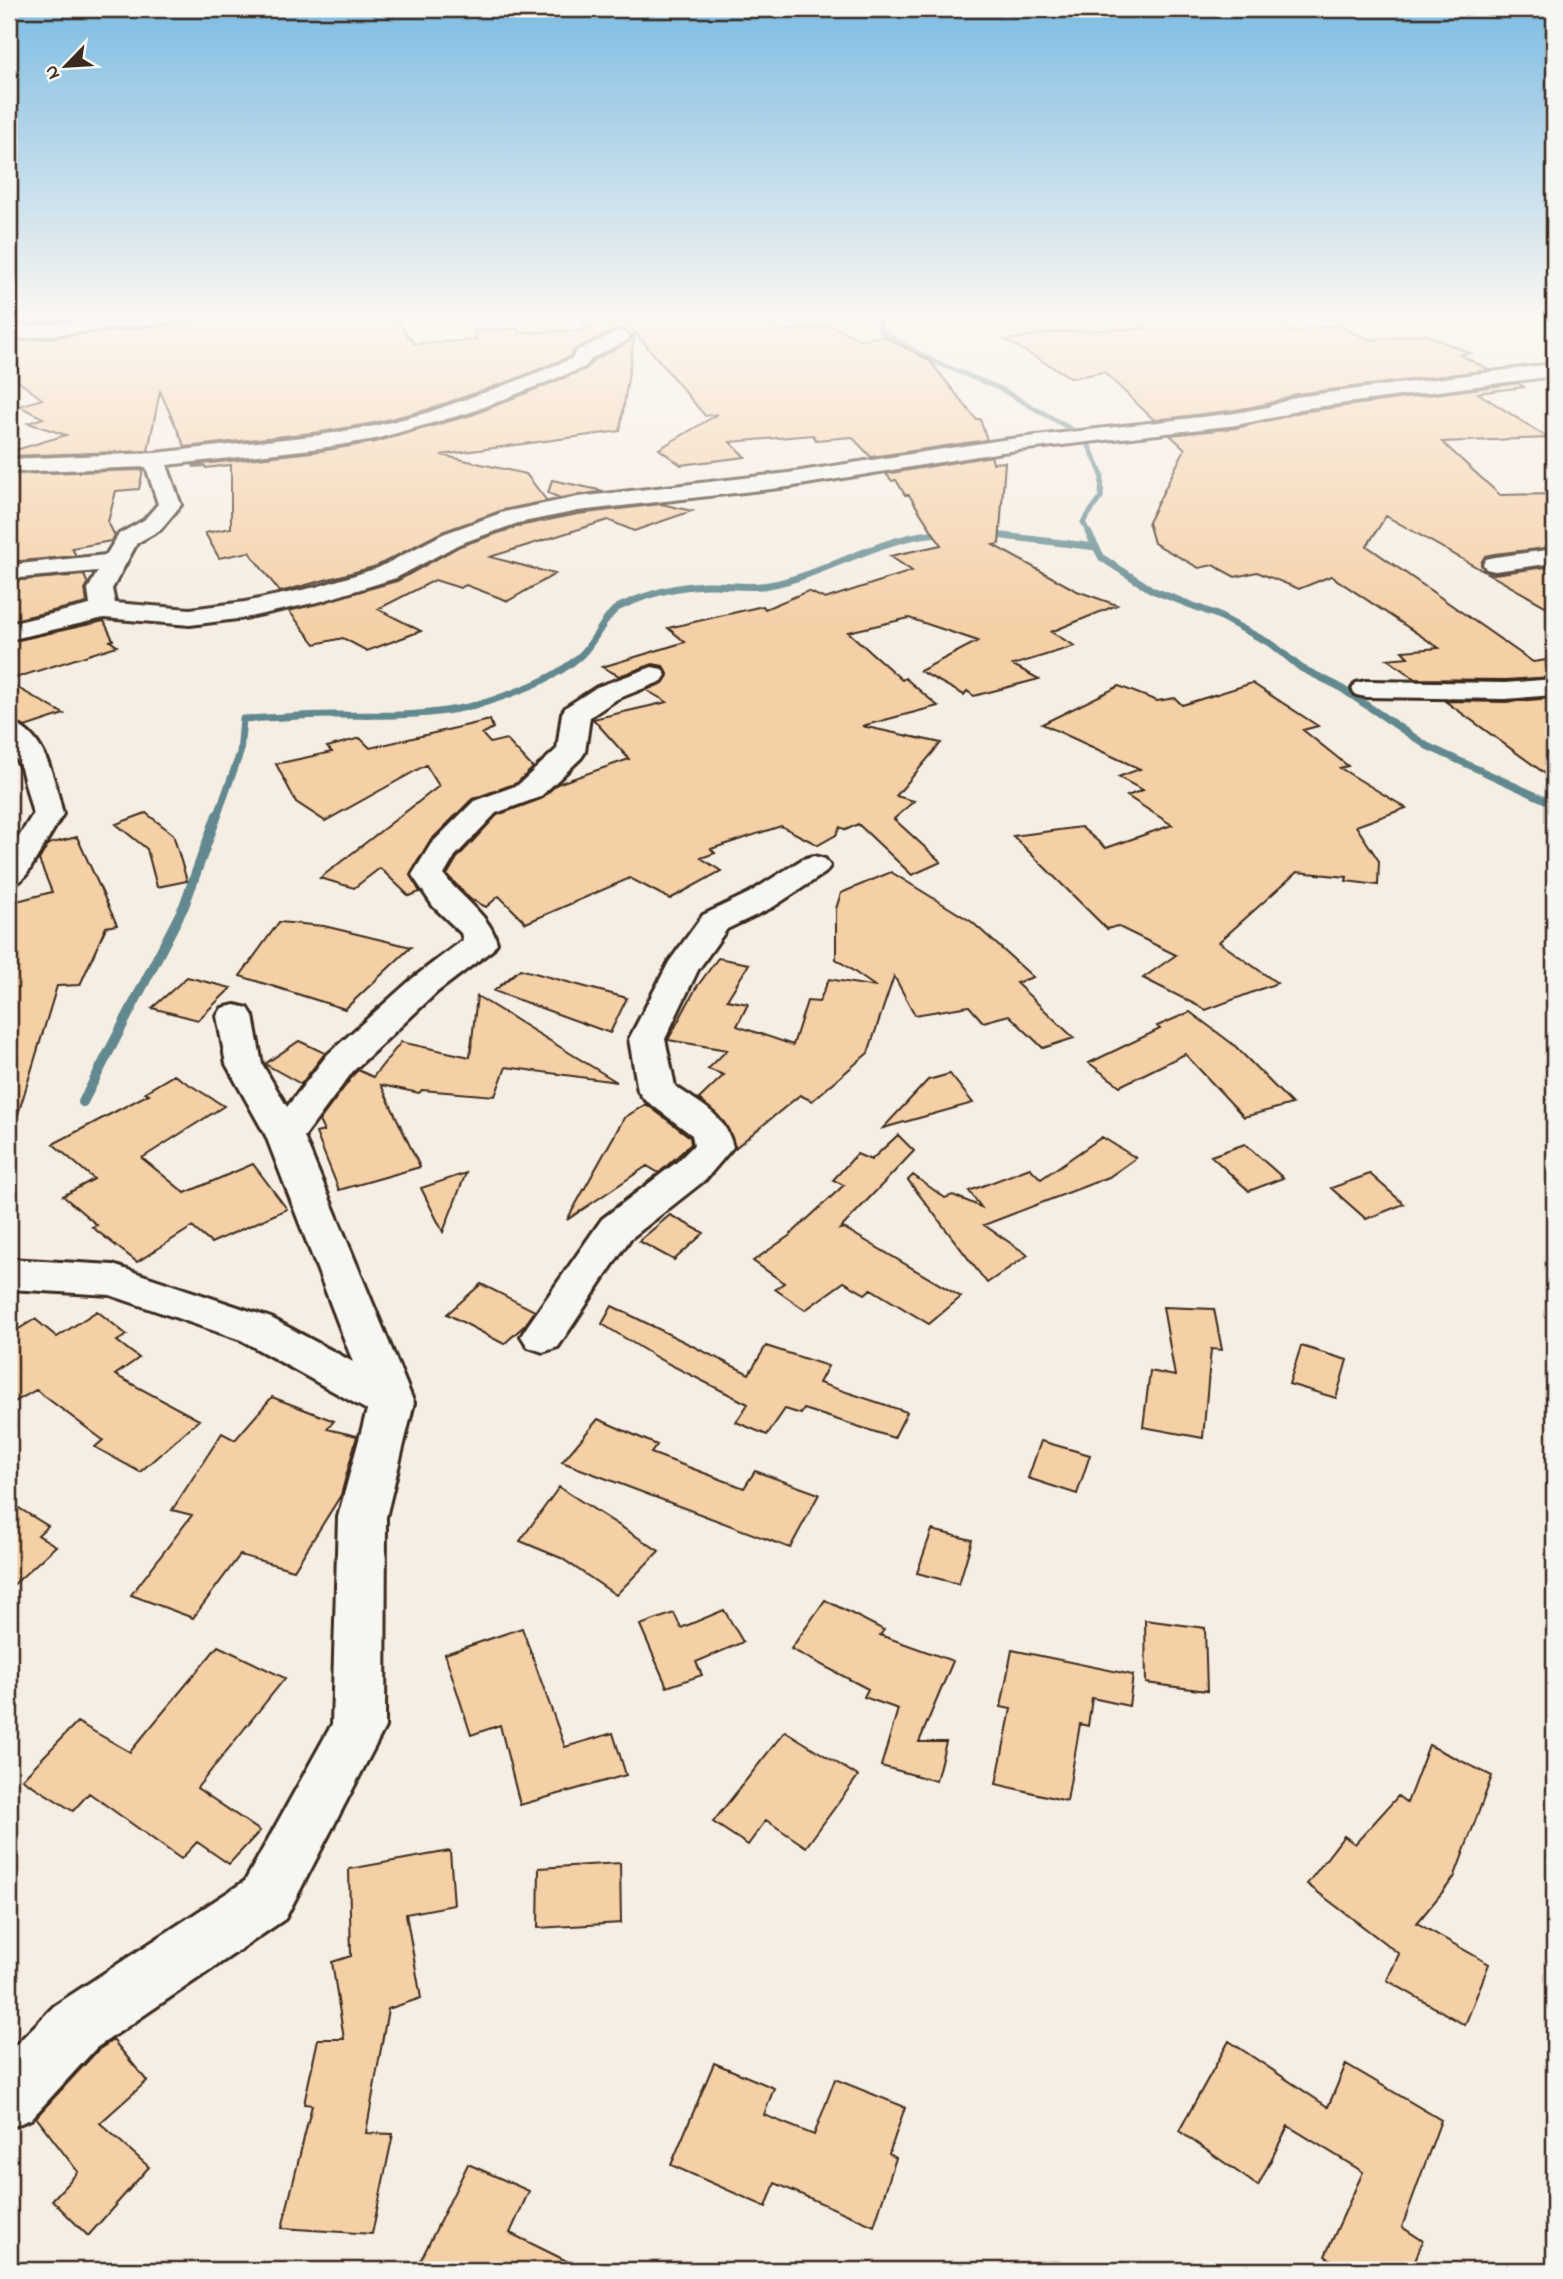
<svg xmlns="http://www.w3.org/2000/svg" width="1563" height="2279" font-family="'Indie Flower',sans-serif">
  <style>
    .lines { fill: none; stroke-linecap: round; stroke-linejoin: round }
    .stream-far2 { stroke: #62898f; stroke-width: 5 }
    .stream-far1 { stroke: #62898f; stroke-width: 7 }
    .stream { stroke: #62898f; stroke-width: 10 }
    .building { fill: #f5cfa5; stroke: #3b2a1e; stroke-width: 2 }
    .street-casing { stroke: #3b2a1e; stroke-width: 6 }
    .secondary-casing { stroke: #3b2a1e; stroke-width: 6 }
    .street { fill: #f6f6f2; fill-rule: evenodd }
    .secondary { fill: #f6f6f2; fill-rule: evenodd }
  </style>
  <rect width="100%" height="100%" fill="#f6eee3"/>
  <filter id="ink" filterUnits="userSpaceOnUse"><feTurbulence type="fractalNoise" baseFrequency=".0143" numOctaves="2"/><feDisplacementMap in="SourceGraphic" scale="14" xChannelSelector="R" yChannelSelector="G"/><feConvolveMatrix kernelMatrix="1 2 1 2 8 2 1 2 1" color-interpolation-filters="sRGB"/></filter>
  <g filter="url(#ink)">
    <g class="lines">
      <path class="stream-far2" d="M879 315 880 330 932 361 999 388 1085 437 1102 475 1101 497 1083 522 1089 534
        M930 534 946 533"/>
      <path class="stream-far1" d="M1088 532 1102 558 1152 590 1217 615 1273 645 1301 668 1338 686 1427 746 1554 804
        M987 534 1096 547
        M217 817 240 753 243 719C273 718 303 715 333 715 386 716 445 717 496 699 525 689 557 677 580 656 593 645 607 612 619 607 645 595 676 586 706 585 726 584 749 589 769 585 829 574 884 533 946 533"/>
      <path class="stream" d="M83 1102 184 906 217 815"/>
    </g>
    <path class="building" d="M32 315H118L9 325 27 322Z
      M197 315H391L415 344 476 340 474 331 516 328 520 333 587 330 581 317 616 315H725L731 319 761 316 782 332 831 325 861 340 883 336 929 360 976 419H980L987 440 871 457 852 437 816 440 813 435 730 442 745 457 681 465 659 449 718 414 705 416 635 332 620 431 441 455 526 474 547 501 503 510 442 532 377 566 280 592 249 552 219 558 205 533 231 528V465L206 468 205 466 194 467 193 465 321 451 375 442 472 415 586 369 594 360 629 342 633 335 620 328 577 348 569 357 513 380 426 410 374 423 321 432 185 447 160 391 148 451 9 456V452L66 435 28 423 43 418 19 406 42 399 18 381 15 351H9V342L186 323Z
      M1129 315H1220L1225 317 1270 315 1292 332 1335 325 1371 340 1424 334 1470 353 1460 355 1490 370 1296 394 1267 404 1236 410 1154 420 1104 372 1072 378 1005 340 1055 332 1146 328Z
      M1518 383 1524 387 1478 393 1548 438 1442 442 1500 495 1554 494V547L1494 554 1485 556 1481 563 1484 570 1494 574 1554 566V611L1386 516 1367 546 1533 662 1554 659V677L1505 680 1415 679 1387 659 1408 657 1402 651 1439 648 1331 576 1299 589 1257 572 1235 577 1213 565 1199 568 1154 543 1148 522 1185 449 1170 435 1237 428 1301 412Z
      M991 456 993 463 1005 462 999 544 993 545 1077 591 1117 605 1051 632 1075 646 1013 665 1039 679 974 696 967 691 964 695 920 671 978 641 909 618 848 632 902 680 905 678 938 706 862 726 941 743 896 796 914 801 894 819 941 862 912 875 858 824 846 830 840 827 836 835 818 845 781 826 711 849 715 853 701 858 721 871 670 899 630 878 526 923 499 896 486 907 470 899 447 875 457 858 497 815 541 799 557 784 629 759 593 719 667 702 646 690 663 683 668 674 663 666 653 664 619 676 602 667 685 642 668 628 763 606 765 609 808 591 825 599 912 571 890 556 941 545 909 495H905L896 480 892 481 886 474Z
      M143 470 139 489 116 491 108 522 115 536 111 541 72 548 76 556 9 562V474Z
      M552 480 604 491 560 498 548 493Z
      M661 504 692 511 634 531 608 520 490 557 555 574 508 601 466 585 460 588 435 580 378 609 421 631 367 651 343 638 315 644 289 611 397 581 460 546 519 526 578 514Z
      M84 575 88 584 85 589 87 603 9 621V581Z
      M104 621 113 640 110 641 117 646 9 680V642Z
      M9 683 64 714 25 727 9 719Z
      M1252 683 1318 726 1303 730 1348 766 1340 768 1406 808 1356 826 1379 861 1378 885 1346 881 1347 877 1297 872 1219 942 1277 983 1206 1010 1143 978 1176 955 1117 926 1107 929 1013 836 1081 827 1106 848 1172 825 1127 796 1143 790 1118 777 1140 769 1042 724 1119 686 1157 701 1175 698 1182 705Z
      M1554 698V780L1445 701 1505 702Z
      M490 720 493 728 482 734 490 743 506 739 533 768 517 783 472 799 429 842 410 874 420 892 409 896 380 868 354 888 320 878 439 786 426 765 325 821 296 802 276 764 332 752 327 747 360 738 370 748Z
      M146 813 173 834 187 881 157 887 147 849 116 824Z
      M77 837 117 925 106 927 80 985 57 986 16 1121 9 1119V903L52 892 39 860 48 844Z
      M891 872 972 922 1033 977 1016 983 1074 1038 1043 1048 1009 1015 983 1022 969 1006 915 1015 894 976 868 1053 812 1101 800 1095 735 1148 726 1125 699 1099 724 1075 708 1069 727 1050 668 1040 696 988 718 958 749 964 727 1000 748 1004 737 1026 793 1045 807 1001 819 1002 829 979 876 987 836 959V909L841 893Z
      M279 922 324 926 411 947 345 1009 240 976Z
      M520 969 593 989 627 998 610 1033 494 991Z
      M187 977 231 988 198 1020 152 1008Z
      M477 996 617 1082 506 1067 495 1096 422 1090 419 1093 381 1085 420 1167 339 1190 316 1133 324 1131 319 1121 355 1073 358 1070 373 1077 401 1042 470 1057Z
      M1190 1012 1234 1045 1292 1104 1244 1117 1185 1054 1120 1086 1089 1063 1160 1029 1157 1026Z
      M299 1041 325 1053 301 1084 265 1064Z
      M950 1074 973 1103 883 1128 928 1080Z
      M174 1075 224 1106 142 1158 185 1193 253 1164 287 1209 211 1243 192 1227 137 1262 92 1227 97 1225 63 1196 94 1179 53 1144 149 1094 145 1092Z
      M646 1104 690 1137 691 1144 659 1173 647 1166 567 1220 624 1118Z
      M898 1135 914 1151 840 1229 844 1228 961 1297 929 1324 871 1289 865 1294 844 1282 805 1310 775 1289 784 1283 753 1261 789 1236 844 1185 833 1180 857 1154 871 1160Z
      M1102 1137 1136 1158 1109 1177 984 1225 1028 1255 987 1283 908 1180 913 1175 945 1198 953 1195 981 1207 969 1191 1030 1168 1041 1179Z
      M1245 1144 1283 1178 1249 1191 1211 1156Z
      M466 1173 443 1232 421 1188Z
      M1370 1174 1404 1204 1366 1219 1331 1188Z
      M670 1215 704 1233 674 1260 639 1241Z
      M481 1284 535 1311 525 1325 504 1344 447 1314Z
      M612 1306 749 1374 766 1346 828 1366 819 1383 907 1412 894 1438 804 1409 801 1414 785 1409 767 1435 736 1422 748 1404 659 1359 602 1324Z
      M1163 1307 1214 1309 1222 1350 1211 1349 1203 1438 1143 1427 1150 1371 1175 1376Z
      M97 1311 127 1335 117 1341 139 1358 115 1375 199 1420 140 1472 95 1447 103 1440 36 1390 9 1405V1335L35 1319 57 1337Z
      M1301 1346 1347 1360 1336 1398 1289 1384Z
      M272 1397 334 1421 327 1429 357 1436 341 1495 294 1570 240 1555 193 1618 131 1595 192 1515 172 1510 222 1433 235 1440Z
      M598 1419 657 1445 651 1453 744 1488 755 1471 819 1494 790 1548 562 1462Z
      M1041 1441 1090 1455 1077 1494 1028 1478Z
      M559 1487 659 1551 616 1595 561 1558 520 1541Z
      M9 1502 48 1526 38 1535 56 1546 9 1589Z
      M932 1530 972 1540 959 1584 917 1573Z
      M825 1600 884 1630 880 1635 953 1661 919 1742H946L936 1781 881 1766 898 1709 864 1697 868 1689 791 1649Z
      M724 1610 743 1642 696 1662 702 1675 667 1687 640 1625 674 1613 681 1628Z
      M1145 1620 1205 1628 1207 1691 1146 1683Z
      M522 1628 565 1747 613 1733 626 1775 520 1805 500 1725 471 1735 445 1654Z
      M218 1646 285 1678 197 1788 260 1831 229 1864 197 1842 181 1859 89 1793 73 1811 22 1779 77 1722 130 1752Z
      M1012 1650 1133 1675 1129 1706 1092 1698 1088 1726 1080 1724 1067 1801 996 1784 1011 1709 1001 1707Z
      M785 1731 858 1776 806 1847 766 1820 748 1845 713 1822Z
      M1429 1745 1492 1776 1454 1878 1417 1923 1489 1964 1465 2025 1387 1980 1399 1954 1307 1884 1344 1836 1355 1844 1398 1796 1407 1803Z
      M450 1851 454 1905 406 1914 421 1998 388 2009 366 2133 393 2134 372 2234 282 2228 312 2105 304 2104 318 2039H344L332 1962 351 1956 349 1869Z
      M620 1863 621 1923 538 1928 539 1868Z
      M113 2040 147 2081 100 2123 149 2167 88 2236 52 2200 78 2172 36 2117 98 2050Z
      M1229 2041 1328 2107 1346 2064 1441 2120 1402 2227 1423 2241 1411 2270H1346L1325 2256 1363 2172 1288 2126 1258 2186 1179 2131Z
      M714 2063 774 2088 764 2115 814 2135 835 2079 905 2107 889 2154 896 2158 874 2226 775 2183 766 2207 671 2165Z
      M468 2164 529 2191 510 2233 585 2270H416Z"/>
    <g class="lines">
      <defs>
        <path id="street" d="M9 315H30L27 319 9 321Z
          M621 330 630 336 628 340 592 358 585 367 471 412 375 439 321 448 167 465 181 505 160 530 137 543 112 589 115 603 190 609 245 602 316 587 378 568 443 534 504 512 578 497 788 473 1002 440 1236 413 1268 407 1296 397 1554 364V376L1300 409 1280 416 1236 425 1002 452 788 487 578 511 518 523 459 544 396 578 322 601 245 618 190 625 104 618 9 640V624L90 605 88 589 98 571 9 579V565L106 555 119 534 144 520 158 504 146 467 9 472V459L155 453 321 435 375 426 427 413 514 382 571 359 578 350Z
          M1554 549V563L1495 571 1486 569 1483 564 1486 559 1495 557Z
          M652 667 662 669 666 675 662 681 617 699 590 717 585 752 581 758 540 797 496 813 455 856 444 875C461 898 490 915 497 943L492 950 437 992 353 1071 304 1137 414 1403 386 1517 385 1727 285 1919 96 2048 31 2119 9 2128V2052L54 2006 245 1881 332 1724 338 1517 367 1410 241 1340 110 1295 9 1289V1259L113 1265 128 1270 271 1318 353 1362 266 1136 226 1064 217 1016 222 1008 235 1005 248 1008 253 1016 262 1064 287 1107 327 1055 413 978 463 940 461 933 433 906 412 875 431 844 474 801 518 785 557 749 562 713 566 707 597 687Z
          M1554 679V695L1505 699 1366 697 1356 695 1352 689 1356 683 1366 681 1505 683Z
          M9 722C46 732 55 783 63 814L27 874 20 881 9 884V853L33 814 21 768 9 746Z
          M814 856 825 859 830 866 825 873 773 907 727 929 698 970 665 1039 675 1086C701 1105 725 1114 733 1147L705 1180 630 1239 558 1347 543 1352 528 1347 521 1336 528 1325 602 1219 677 1162 694 1145 692 1135 644 1099 638 1091 629 1039 669 962 703 915 749 893 803 859Z"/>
        <path id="secondary" d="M140 315H195L186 320 9 340V328Z"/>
      </defs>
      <use href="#street" class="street-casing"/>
      <use href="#secondary" class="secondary-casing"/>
      <use href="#street" class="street"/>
      <use href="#secondary" class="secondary"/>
    </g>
  </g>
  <linearGradient id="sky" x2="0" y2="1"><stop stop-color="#7dbce3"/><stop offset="0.5" stop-color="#fbf7f2"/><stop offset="1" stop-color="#fbf7f2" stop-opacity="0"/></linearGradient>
  <rect width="1563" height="634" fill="url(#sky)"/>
  <rect width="1563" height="2279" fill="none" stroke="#f6f6f2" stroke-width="35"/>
  <rect x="18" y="18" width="1528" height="2244" fill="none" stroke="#3b2a1e" stroke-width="2.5" filter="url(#ink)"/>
  <g transform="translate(66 66) rotate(245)" stroke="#f6f6f2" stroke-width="5" paint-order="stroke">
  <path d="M0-5L12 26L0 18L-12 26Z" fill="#3b2a1e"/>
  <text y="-10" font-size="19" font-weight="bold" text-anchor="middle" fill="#3b2a1e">N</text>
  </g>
</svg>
